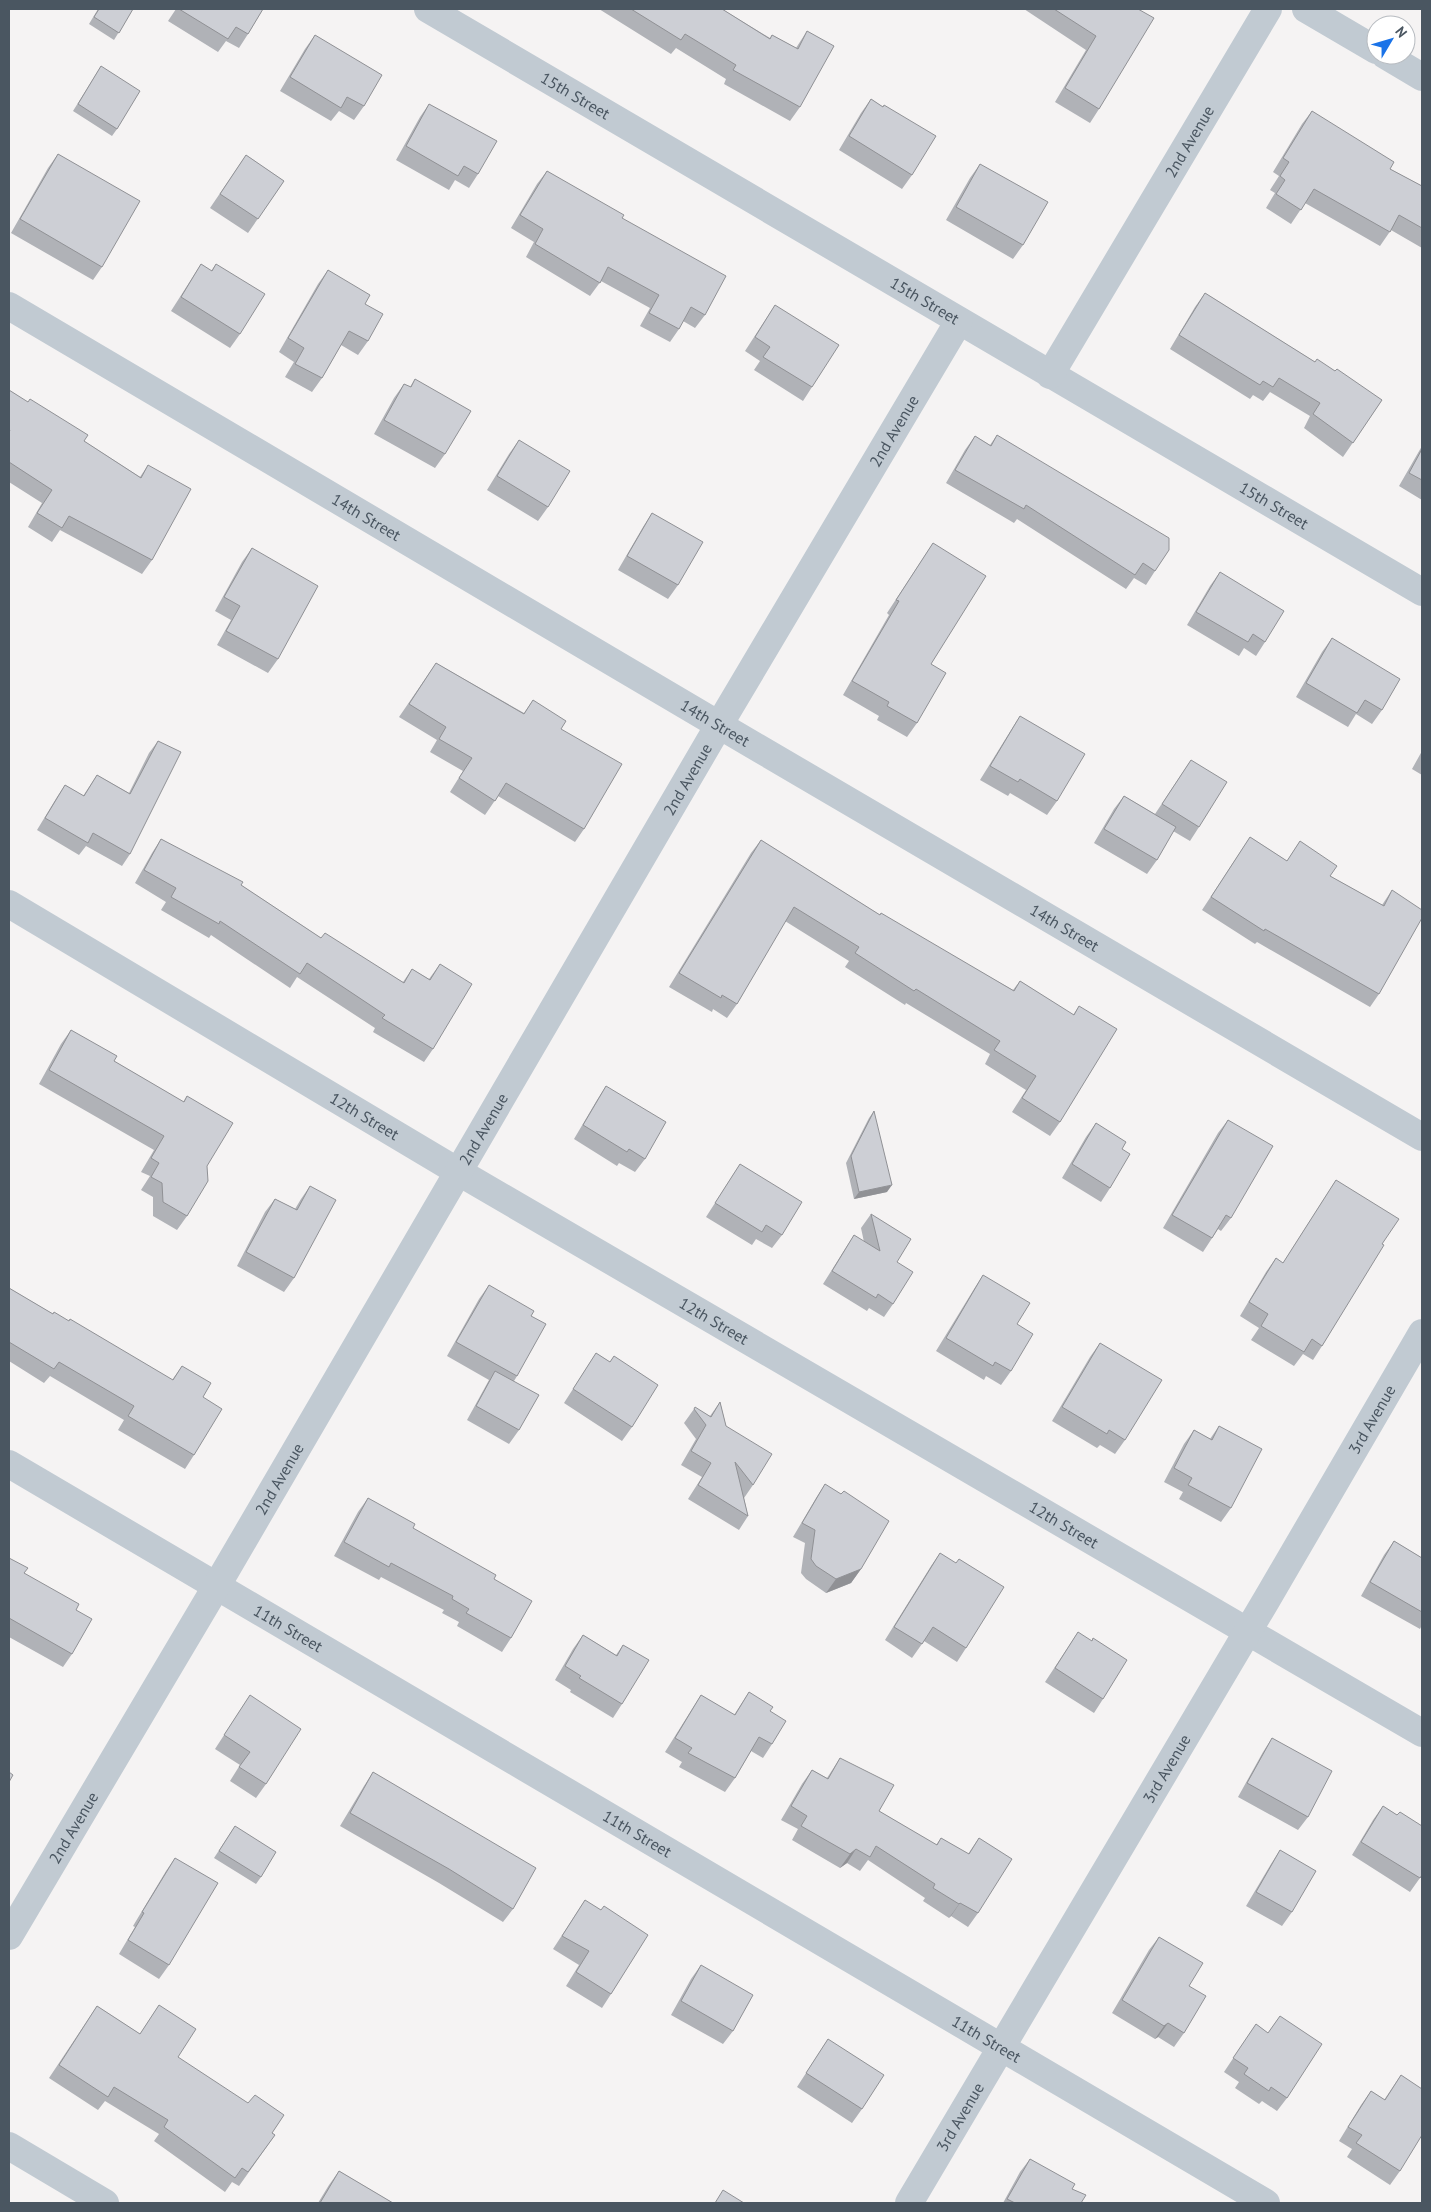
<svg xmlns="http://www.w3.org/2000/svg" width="1431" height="2212" font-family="'PT Sans',sans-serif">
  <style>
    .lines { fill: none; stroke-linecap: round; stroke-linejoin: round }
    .street { stroke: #c1cad2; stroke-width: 28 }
    .wall { fill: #b0b2b7 }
    .shaded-wall { fill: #909195 }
    .building { fill: #cdcfd5; stroke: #909195 }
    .labels { text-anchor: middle; stroke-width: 4.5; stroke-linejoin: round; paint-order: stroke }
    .street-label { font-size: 16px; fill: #4a5661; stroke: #fff }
  </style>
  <rect width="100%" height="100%" fill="#f5f3f3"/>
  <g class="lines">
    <g class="street">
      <path id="s1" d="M428 9 1422 592"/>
      <path d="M1306 9 1376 50"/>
      <path d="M1385 55 1422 77"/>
      <path id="s2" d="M9 306 719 725 1422 1137"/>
      <path id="s3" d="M1050 375 1268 9"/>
      <path id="s4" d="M9 904 457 1171 1422 1733"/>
      <path id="s5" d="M9 1464 1266 2203"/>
      <path id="s6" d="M9 1936 216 1587 719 725 959 321"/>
      <path d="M9 2146 105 2203"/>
      <path id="s7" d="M909 2203 1267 1599 1422 1333"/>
    </g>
  </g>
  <path class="wall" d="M98 9H133L114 40 89 24Z
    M176 9H263L248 34 239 48 226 41 218 52 168 21Z
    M599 9H722L770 38 772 35 796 48 807 31 800 107 790 121 724 84 726 79 676 48 671 54Z
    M1024 9H1138L1099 109 1090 123 1055 102 1086 50Z
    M315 35 364 106 354 120 339 111 331 121 280 91 305 49Z
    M101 66 117 129 112 136 73 111Z
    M871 99 883 107 912 175 902 189 839 150 861 113Z
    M429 104 478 174 469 188 455 180 449 190 396 160 420 117Z
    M1312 111 1390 169 1422 186V248L1391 230 1380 246 1305 203 1291 224 1266 208 1275 193 1270 190 1279 176 1273 172 1302 124Z
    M58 154 102 267 93 280 11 233 48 168Z
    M246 155 284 181 248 233 210 208Z
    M980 164 1023 245 1013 259 946 220 970 178Z
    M547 171 622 218 705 315 695 328 683 321 679 329 670 342 640 326 650 308 601 281 590 296 526 257 534 242 511 228 537 184Z
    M201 264 211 271 216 264 240 334 230 348 171 311Z
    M328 270 365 304 368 341 358 355 341 345 322 378 312 392 285 377 294 362 279 352 318 284Z
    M1205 293 1315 362 1335 371 1382 400 1343 457 1304 428 1310 416 1270 392 1263 401 1253 395 1250 399 1170 349 1195 307Z
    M775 305 812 387 803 401 754 370 760 361 745 351Z
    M415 379 445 454 435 468 374 434 394 398 404 384 410 387Z
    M9 390 84 441 140 477 148 465 152 560 142 574 60 530 52 542 28 527 42 503 9 482Z
    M997 435 1155 571 1146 585 1134 578 1126 589 1017 519 1014 523 946 483 965 450 975 436 990 445Z
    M519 440 548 507 538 521 487 490 509 454Z
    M1422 446V500L1399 486Z
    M652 513 678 585 668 599 618 570 643 527Z
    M933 543 931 664 917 723 907 737 877 720 879 716 843 695 889 615 887 613Z
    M252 548 278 659 268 673 217 645 231 620 215 611 242 562Z
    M1220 572 1265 642 1256 656 1244 648 1239 656 1187 625 1210 586Z
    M1332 638 1382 710 1372 724 1356 714 1348 727 1296 697 1322 652Z
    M436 663 524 713 533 700 561 729 584 829 575 842 498 796 485 815 450 792 463 771 430 752 437 740 399 717Z
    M1020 716 1057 801 1047 815 1010 793 1008 796 980 780 1011 730Z
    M158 741 130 854 122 866 86 846 79 855 37 830 57 797 65 785 83 796 97 775 129 793 149 753Z
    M1422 751V775L1412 769Z
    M1191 760 1199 827 1190 841 1173 831 1157 860 1147 874 1094 843 1114 809 1124 796 1155 814Z
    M1250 837 1287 861 1300 841 1330 876 1382 905 1392 890 1379 994 1370 1007 1257 942 1255 944 1202 910Z
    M161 839 241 885 321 938 403 982 412 969 429 979 440 964 433 1049 424 1062 373 1032 375 1028 297 977 290 988 211 935 209 938 161 910 166 902 135 883 152 853Z
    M761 840 880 915 1013 990 1020 981 1073 1015 1079 1006 1060 1122 1050 1136 1012 1112 1026 1090 985 1064 990 1054 906 1003 905 1005 845 967 849 961 785 921 737 1004 727 1018 713 1009 712 1012 669 987 751 853Z
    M71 1030 114 1061 183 1102 187 1096 207 1166 187 1216 177 1230 153 1216V1197L141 1190 150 1176 141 1172 154 1150 39 1084 61 1044Z
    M606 1086 645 1159 635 1172 619 1163 617 1166 574 1139 597 1100Z
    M874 1111 887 1192 854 1199 846 1163 869 1118Z
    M1228 1120 1231 1218 1221 1231 1218 1229 1203 1252 1163 1228 1218 1133Z
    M1096 1123 1122 1149 1110 1188 1101 1202 1062 1178 1086 1137Z
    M740 1164 782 1235 772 1248 756 1239 752 1245 706 1217Z
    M1336 1180 1382 1244 1322 1346 1313 1360 1303 1354 1294 1366 1251 1340 1259 1328 1240 1316 1266 1272 1276 1258 1283 1263Z
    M310 1186 294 1278 284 1292 237 1266 265 1212 275 1199 295 1209 301 1199Z
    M871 1214 897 1262 893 1304 884 1317 869 1308 867 1311 823 1284 845 1249 854 1235 864 1242 861 1228Z
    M983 1275 1011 1371 1001 1385 986 1376 984 1380 936 1351 974 1289Z
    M489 1285 531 1316 517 1376 514 1381 519 1430 509 1444 467 1420 489 1380 447 1356 479 1299Z
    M9 1288 53 1314 68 1321 172 1380 182 1366 203 1397 194 1455 185 1469 118 1430 124 1420 50 1376 44 1383 9 1361Z
    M1100 1343 1125 1440 1115 1454 1100 1445 1097 1448 1052 1421 1090 1357Z
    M596 1353 610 1362 614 1356 632 1427 622 1441 564 1403Z
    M720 1402 726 1426 753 1485 744 1498 748 1516 739 1530 688 1499 702 1477 681 1465 696 1439 684 1423 694 1409 710 1416Z
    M1219 1426 1231 1508 1221 1522 1179 1499 1183 1492 1164 1482 1184 1444 1194 1430 1210 1439Z
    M825 1484 861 1569 851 1583 826 1593 806 1579 801 1573 805 1543 793 1537 816 1498Z
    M368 1498 413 1528 494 1579 511 1638 502 1652 457 1626 459 1622 442 1613 444 1610 381 1577 379 1580 334 1556 358 1512Z
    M1394 1541 1422 1558V1625L1420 1629 1361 1596 1384 1555Z
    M940 1553 966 1648 957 1662 924 1641 912 1658 885 1640 931 1566Z
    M9 1558 24 1573 76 1610 72 1654 63 1667 9 1637Z
    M1078 1632 1103 1699 1094 1713 1045 1682Z
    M583 1635 616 1655 623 1645 622 1704 613 1718 570 1692 571 1690 555 1680 573 1649Z
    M749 1692 770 1711 772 1744 763 1758 751 1751 735 1778 725 1792 679 1767 682 1762 665 1752 692 1709 701 1695 734 1715Z
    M250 1695 266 1784 256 1798 230 1781 240 1765 215 1749Z
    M1272 1738 1308 1817 1298 1830 1238 1797 1263 1752Z
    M840 1758 879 1811 936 1845 941 1838 968 1854 979 1838 978 1913 968 1927 951 1916 949 1918 923 1901 925 1898 868 1860 860 1871 847 1863 840 1868 792 1840 798 1829 781 1820 802 1784 812 1770 827 1778Z
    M373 1772 513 1909 503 1922 439 1883 340 1826 364 1786Z
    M1383 1806 1397 1815 1422 1875 1410 1892 1352 1855 1373 1820Z
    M235 1826 261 1877 256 1884 214 1858Z
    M1280 1850 1292 1912 1282 1926 1246 1906 1271 1864Z
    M175 1858 169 1965 159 1979 119 1954 135 1927 133 1926 166 1871Z
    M585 1900 611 1994 602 2008 566 1986 579 1965 553 1949Z
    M1159 1937 1184 2033 1174 2047 1158 2037 1155 2039 1112 2013 1149 1950Z
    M701 1965 733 2031 723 2044 671 2015 691 1979Z
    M159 2005 178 2057 275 2135 239 2186 232 2182 225 2192 154 2141 159 2134 105 2101 98 2110 49 2078 97 2006 140 2034Z
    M1280 2016 1287 2098 1277 2111 1262 2101 1259 2104 1235 2088 1239 2082 1224 2072 1256 2024 1268 2033Z
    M828 2039 862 2109 852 2123 797 2087Z
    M1401 2075 1400 2171 1390 2185 1347 2157 1352 2149 1339 2141 1361 2105 1371 2091 1384 2100Z
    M1030 2159 1072 2189 1081 2203H1003L1020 2172Z
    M339 2171 393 2203H318L329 2185Z"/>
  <path class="shaded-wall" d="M892 1185 887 1192 854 1199 859 1192Z
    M861 1569 851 1583 826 1593 836 1579Z
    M856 1849 847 1863 840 1868 850 1854Z
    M960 1903 951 1916 949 1918 959 1904Z
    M1168 2023 1158 2037 1155 2039 1164 2026Z"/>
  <path class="building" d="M99 9H133L119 33 94 17Z
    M179 9H263L248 34 236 27 228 39Z
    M631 9H722L770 39 772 35 798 49 807 31 834 46 800 107 733 70 736 65 685 34 681 40Z
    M1054 9H1138L1154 18 1099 109 1065 88 1096 36Z
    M315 35 382 75 364 106 347 97 341 108 290 77Z
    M101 66 140 91 117 129 78 104Z
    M871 99 883 107 884 105 936 136 912 175 849 136Z
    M429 104 497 141 478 174 464 166 458 176 406 146Z
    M1312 111 1394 162 1390 169 1422 186V228L1399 215 1390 232 1314 189 1301 210 1276 194 1285 180 1280 176 1289 162 1283 158Z
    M58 154 140 201 102 267 20 219Z
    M246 155 284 181 258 219 220 194Z
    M980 164 1048 202 1023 245 956 207Z
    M547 171 624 215 622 218 726 276 705 315 691 307 679 329 649 313 659 295 608 267 600 283 535 244 543 229 520 215Z
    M201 264 212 271 216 264 265 294 240 334 181 297Z
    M328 270 370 295 365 304 383 314 368 341 349 331 322 378 295 364 304 348 288 338Z
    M1205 293 1315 362 1317 359 1335 371 1337 369 1382 400 1353 443 1313 414 1320 403 1279 378 1273 387 1263 381 1260 385 1179 335Z
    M775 305 839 345 812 387 763 357 770 347 755 337Z
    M415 379 471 411 445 454 384 420 404 384 411 387Z
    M9 390 28 402 30 399 88 435 84 441 141 478 148 465 191 489 152 560 69 516 62 528 37 513 52 490 9 462V432L10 430 9 429Z
    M997 435 1169 538V550L1155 571 1143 563 1135 575 1026 505 1024 509 955 470 975 436 991 446Z
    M519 440 570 471 548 507 497 476Z
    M1422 449V480L1409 473Z
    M652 513 703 542 678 585 627 556Z
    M933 543 986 576 931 664 946 673 917 723 887 706 889 702 852 681 899 601 896 600Z
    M252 548 318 586 278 659 226 631 240 606 224 597Z
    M1220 572 1284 611 1265 642 1253 634 1248 642 1196 612Z
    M1332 638 1400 679 1382 710 1365 700 1357 713 1306 683Z
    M436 663 524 714 533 700 566 721 561 729 622 764 584 829 506 783 495 801 459 778 472 758 439 739 446 727 409 704Z
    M1020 716 1085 754 1057 801 1020 779 1018 782 990 766Z
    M158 741 181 752 130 854 93 833 88 843 45 818 65 785 84 796 97 775 130 794Z
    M1191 760 1227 782 1199 827 1162 804Z
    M1124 796 1176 827 1157 860 1104 829Z
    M1250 837 1287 861 1300 841 1337 866 1330 876 1384 906 1392 890 1422 910V918L1379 994 1265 929 1264 931 1211 897Z
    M161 839 243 882 241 885 321 938 325 933 404 983 412 969 430 980 440 964 472 984 433 1049 382 1018 385 1015 307 963 300 974 220 921 219 924 171 897 176 888 144 870Z
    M761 840 880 915 881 913 1014 991 1020 981 1074 1015 1079 1006 1117 1029 1060 1122 1022 1098 1036 1076 994 1050 1000 1041 916 989 914 991 855 953 859 947 794 907 737 1004 722 995 721 998 679 973Z
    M71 1030 117 1056 114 1061 184 1102 187 1096 233 1123 207 1166 208 1181 187 1216 163 1202 162 1183 151 1177 159 1163 151 1158 164 1136 49 1070Z
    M606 1086 666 1122 645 1159 629 1149 627 1152 583 1125Z
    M874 1111 892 1185 859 1192 851 1156Z
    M1228 1120 1273 1146 1231 1218 1226 1215 1212 1238 1172 1215Z
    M1096 1123 1126 1142 1122 1149 1130 1154 1110 1188 1072 1164Z
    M740 1164 802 1202 782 1235 766 1225 762 1232 715 1203Z
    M1336 1180 1399 1219 1382 1244 1384 1245 1322 1346 1312 1339 1304 1352 1261 1326 1268 1314 1249 1302 1276 1258 1283 1263Z
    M310 1186 336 1200 294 1278 246 1252 275 1199 297 1210Z
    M871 1214 911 1239 897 1262 913 1272 893 1304 878 1294 876 1298 832 1271 854 1235 880 1251Z
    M983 1275 1030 1303 1017 1324 1033 1334 1011 1371 995 1362 993 1366 946 1338Z
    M489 1285 534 1311 531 1316 546 1324 517 1376 456 1342Z
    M9 1288 53 1314 54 1312 69 1321 70 1319 173 1380 182 1366 211 1383 203 1397 222 1409 194 1455 128 1416 134 1406 59 1362 54 1369 9 1342Z
    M1100 1343 1162 1380 1125 1440 1109 1430 1107 1434 1062 1407Z
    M596 1353 610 1362 614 1356 658 1385 632 1427 573 1389Z
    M495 1371 539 1395 519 1430 476 1406Z
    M720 1402 726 1426 772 1454 753 1485 735 1462 748 1516 698 1485 711 1463 691 1451 706 1425 694 1409 695 1407 711 1417Z
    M1219 1426 1262 1449 1231 1508 1188 1485 1192 1478 1174 1468 1194 1430 1212 1440Z
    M825 1484 841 1494 844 1491 889 1521 861 1569 836 1579 816 1566 811 1559 815 1530 802 1523Z
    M368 1498 415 1524 413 1528 496 1575 494 1579 532 1601 511 1638 466 1613 469 1609 452 1599 453 1596 391 1563 389 1567 344 1542Z
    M1394 1541 1422 1558V1612L1370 1582Z
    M940 1553 956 1563 959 1559 1004 1587 966 1648 933 1627 922 1644 894 1627Z
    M9 1558 28 1568 24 1573 79 1604 76 1610 92 1619 72 1654 9 1618Z
    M1078 1632 1092 1641 1093 1638 1127 1660 1103 1699 1055 1668Z
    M583 1635 617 1656 623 1645 649 1660 622 1704 579 1678 581 1676 565 1666Z
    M749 1692 773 1707 770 1711 786 1721 772 1744 759 1737 735 1778 688 1753 692 1748 675 1738 701 1695 735 1715Z
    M250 1695 301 1729 266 1784 239 1767 250 1752 224 1735Z
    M1272 1738 1332 1771 1308 1817 1247 1783Z
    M840 1758 894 1785 879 1811 937 1845 941 1838 969 1854 979 1838 1012 1859 978 1913 960 1903 959 1904 933 1888 935 1884 876 1846 870 1857 856 1849 850 1854 801 1826 807 1816 791 1806 812 1770 828 1779Z
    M9 1772 13 1775 9 1782Z
    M373 1772 536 1868 513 1909 449 1869 350 1813Z
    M1383 1806 1397 1815 1400 1812 1422 1826V1875L1420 1878 1361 1842Z
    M235 1826 276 1852 261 1877 219 1851Z
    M1280 1850 1316 1871 1292 1912 1256 1892Z
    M175 1858 218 1883 169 1965 128 1940 144 1913 142 1912Z
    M585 1900 601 1910 604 1906 648 1935 611 1994 576 1972 589 1951 562 1936Z
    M1159 1937 1203 1963 1189 1986 1206 1996 1184 2033 1168 2023 1164 2026 1122 2000Z
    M701 1965 753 1995 733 2031 681 2001Z
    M159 2005 196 2029 178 2057 248 2103 255 2095 284 2115 272 2133 275 2135 248 2172 242 2168 235 2178 164 2127 168 2120 114 2087 108 2097 59 2065 97 2006 140 2034Z
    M1280 2016 1322 2044 1287 2098 1271 2087 1269 2091 1244 2074 1248 2068 1233 2058 1256 2024 1268 2033Z
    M828 2039 884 2075 862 2109 806 2073Z
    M1401 2075 1422 2089V2135L1400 2171 1356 2143 1362 2135 1348 2127 1371 2091 1385 2100Z
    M1030 2159 1075 2184 1072 2189 1086 2195 1081 2203H1015L1007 2199Z
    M339 2171 393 2203H320Z
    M723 2190 744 2203H715Z"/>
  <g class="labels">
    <g class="street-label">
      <text dy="6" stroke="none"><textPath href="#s1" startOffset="171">15th Street</textPath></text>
      <text dy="6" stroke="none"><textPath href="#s3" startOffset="272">2nd Avenue</textPath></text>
      <text dy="6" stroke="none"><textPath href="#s1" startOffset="576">15th Street</textPath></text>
      <text dy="6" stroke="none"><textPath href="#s6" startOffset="1746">2nd Avenue</textPath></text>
      <text dy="6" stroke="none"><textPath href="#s1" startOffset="981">15th Street</textPath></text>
      <text dy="6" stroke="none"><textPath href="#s2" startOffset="415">14th Street</textPath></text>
      <text dy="6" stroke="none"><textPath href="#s2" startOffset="820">14th Street</textPath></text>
      <text dy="6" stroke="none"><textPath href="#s6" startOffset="1341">2nd Avenue</textPath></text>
      <text dy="6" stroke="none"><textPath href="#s2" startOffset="1225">14th Street</textPath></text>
      <text dy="6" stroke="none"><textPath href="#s4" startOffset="414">12th Street</textPath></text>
      <text dy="6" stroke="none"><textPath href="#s6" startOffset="936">2nd Avenue</textPath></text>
      <text dy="6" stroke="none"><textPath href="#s4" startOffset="819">12th Street</textPath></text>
      <text dy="6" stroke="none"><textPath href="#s7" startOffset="910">3rd Avenue</textPath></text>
      <text dy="6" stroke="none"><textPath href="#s6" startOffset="531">2nd Avenue</textPath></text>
      <text dy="6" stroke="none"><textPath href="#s4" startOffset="1224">12th Street</textPath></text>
      <text dy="6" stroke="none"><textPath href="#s5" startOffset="324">11th Street</textPath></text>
      <text dy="6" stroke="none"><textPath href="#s7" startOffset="505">3rd Avenue</textPath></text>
      <text dy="6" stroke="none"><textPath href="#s6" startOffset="126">2nd Avenue</textPath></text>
      <text dy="6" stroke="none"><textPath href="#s5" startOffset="729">11th Street</textPath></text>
      <text dy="6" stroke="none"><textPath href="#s5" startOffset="1134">11th Street</textPath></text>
      <text dy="6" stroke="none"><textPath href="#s7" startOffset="100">3rd Avenue</textPath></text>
    </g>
  </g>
  <rect width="1431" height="2212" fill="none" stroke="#4a5661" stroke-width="20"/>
  <g transform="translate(1391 40) rotate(52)"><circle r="24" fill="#ffffff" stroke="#b7bbc0"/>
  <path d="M0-4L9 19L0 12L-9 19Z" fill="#1a73e8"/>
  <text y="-8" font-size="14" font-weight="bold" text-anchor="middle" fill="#4a5661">N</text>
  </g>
</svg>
